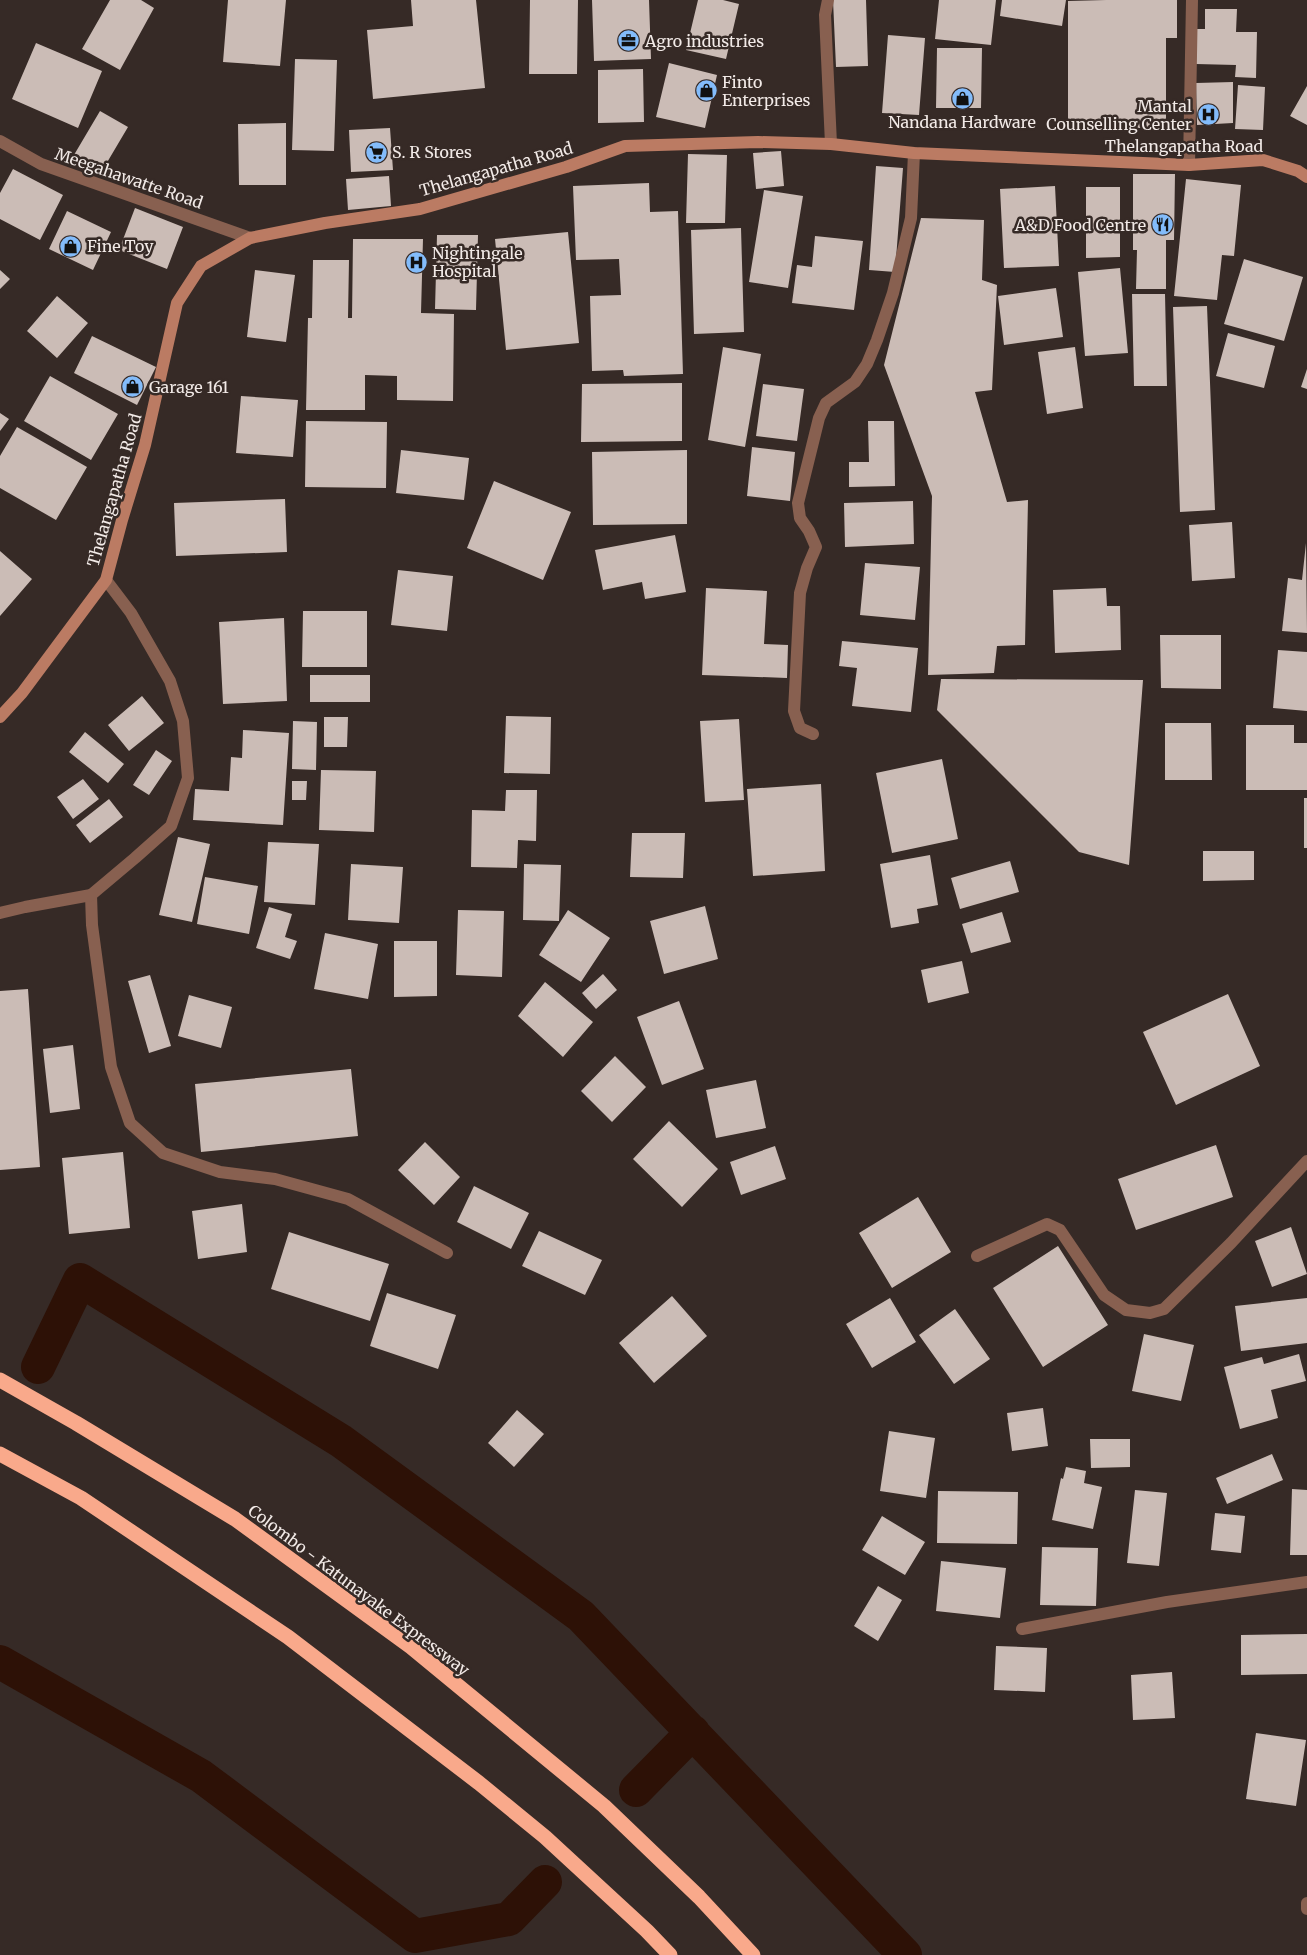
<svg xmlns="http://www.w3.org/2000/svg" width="1307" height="1955" font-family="Merriweather,serif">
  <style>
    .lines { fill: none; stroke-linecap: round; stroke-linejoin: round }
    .canal { stroke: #2d1106; stroke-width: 34 }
    .building { fill: #cbbcb6 }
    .lane { stroke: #886050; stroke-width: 12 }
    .street { stroke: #886050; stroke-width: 12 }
    .secondary { stroke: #bb7b63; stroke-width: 12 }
    .highway { stroke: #f9a98b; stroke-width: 15 }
    .labels { text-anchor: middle; stroke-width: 5; stroke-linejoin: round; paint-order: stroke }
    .poi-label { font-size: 16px; fill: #f2eae7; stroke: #362a26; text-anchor: start }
    .street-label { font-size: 16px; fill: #f2eae7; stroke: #362a26 }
  </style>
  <rect width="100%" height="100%" fill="#362a26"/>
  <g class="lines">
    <path class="canal" d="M38 1367 80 1280 341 1441 581 1616 905 1955
      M0 1662 201 1776 415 1936 509 1919 545 1882
      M636 1790 693 1732"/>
  </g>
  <path class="building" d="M110 0H141L154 8 120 70 82 49Z
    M228 0H286L280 66 223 62Z
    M411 0H476L485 88 373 99 367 30 413 26Z
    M530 0H578L577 74H529Z
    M592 0H649L651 59 594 61Z
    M698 0H723L739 4 726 59 686 50Z
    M833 0H866L868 66 836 67Z
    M939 0H996L991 45 935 39Z
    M1002 0H1066L1062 26 1000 16Z
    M1106 0H1177V38H1166V128H1068V1Z
    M1205 9H1237L1236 32H1257L1256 78 1235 77 1236 65 1196 64 1197 29H1205Z
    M888 35 925 38 919 115 882 113Z
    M36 43 102 71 78 128 12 99Z
    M937 48H982L981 108H936Z
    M295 59 337 60 334 151 292 150Z
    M669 63 717 75 705 128 656 117Z
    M643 69 644 122 598 123V70Z
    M1233 82V123L1197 125 1196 83Z
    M1238 85 1265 87 1263 130 1235 129Z
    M1307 86V125L1290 116Z
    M100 111 128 127 99 176 71 160Z
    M286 123V185H239L238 124Z
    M390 128 393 170 351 172 349 130Z
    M781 151 784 186 756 189 753 153Z
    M688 154 727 155 725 223H686Z
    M876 166 903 168 895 272 869 270Z
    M13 169 63 195 40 240 0 219V193Z
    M1133 174H1175L1174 240H1166V289H1136L1137 250H1133Z
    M389 176 391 206 348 210 346 179Z
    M1186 179 1241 185 1234 256 1222 255 1217 300 1174 296Z
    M649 183 650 212 678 211 683 374 624 376 623 370 592 371 590 296 621 295 619 259 576 260 573 186Z
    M1055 186 1059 266 1004 268 1000 189Z
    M1086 187H1120V257L1086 258Z
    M764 190 803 196 788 288 749 282Z
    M135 208 183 227 167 269 119 250Z
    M67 211 111 232 93 270 49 249Z
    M921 218 984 220 982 280 997 285 992 390 975 392 1007 502 1028 500 1025 645 997 646 994 673 928 675 932 496 884 365Z
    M741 228 744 332 694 334 691 230Z
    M568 232 579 343 506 350 495 239Z
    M437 235H478L476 310 435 309Z
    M815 236 863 241 854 310 792 303 797 265 812 267Z
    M353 239H423L421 313 454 314 453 401 397 400V376L365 375V410H306L308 318H312L313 260H349L348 318H352Z
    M1244 259 1303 277 1284 341 1224 324Z
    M1120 268 1128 353 1085 356 1078 272Z
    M0 270 10 279 0 289Z
    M255 270 295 275 286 342 247 337Z
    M1056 288 1063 337 1004 345 998 296Z
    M1132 294H1165L1167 386H1134Z
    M57 296 88 323 57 358 27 331Z
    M1207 306 1215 510 1180 512 1173 307Z
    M1228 333 1275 346 1264 388 1216 376Z
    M92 336 156 367 137 405 74 373Z
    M723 347 761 354 745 447 708 440Z
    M1075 347 1083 408 1047 414 1038 352Z
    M1307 369V389L1301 387Z
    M50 376 118 414 91 460 24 421Z
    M682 383V441L581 442 582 384Z
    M763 384 804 389 797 441 756 436Z
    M241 396 298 400 293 457 236 453Z
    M0 413 9 419 0 431Z
    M306 421 387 422 386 488 305 487Z
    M868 421H894L895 486 849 487V462H869Z
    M17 427 87 467 56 520 0 488V456Z
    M752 447 795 452 790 501 747 496Z
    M401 450 469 458 464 500 396 493Z
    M687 450V524L593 525 592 452Z
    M494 481 571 512 543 580 467 548Z
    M285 499 287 552 176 556 174 503Z
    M913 501 914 544 845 547 844 503Z
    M1232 522 1235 578 1192 581 1189 525Z
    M675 535 686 592 645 599 642 582 603 590 595 550Z
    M1306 543 1307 633 1282 631 1288 578 1302 580Z
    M0 551 32 579 0 616Z
    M865 563 920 567 915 620 860 615Z
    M398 570 453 576 447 631 391 625Z
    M706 588 767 591 764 644 788 645 787 678 702 675Z
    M1106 588 1107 606H1120L1121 650 1055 653 1053 590Z
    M303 611H367V667H302Z
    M284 618 287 701 223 704 219 622Z
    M1160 635H1221V689L1161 688Z
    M842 641 918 648 911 712 852 706 857 668 839 666Z
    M1278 650 1307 652V711L1273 708Z
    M310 675H370V702H310Z
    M941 679 1143 680 1129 865 1079 852 937 710Z
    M142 696 164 723 129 751 108 725Z
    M506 716 551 717 550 774 504 773Z
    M324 717H348L347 747H324Z
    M739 719 744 800 705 802 700 721Z
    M293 721 317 722 316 770 292 769Z
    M1165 723H1211L1212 780H1165Z
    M1246 725H1294V743H1307V790H1246Z
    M243 730 289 733 283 825 193 820 195 789 229 791 231 757 242 758Z
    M85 732 124 764 108 783 69 752Z
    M156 750 172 761 149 795 133 785Z
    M942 759 958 839 892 853 876 773Z
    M321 770 376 771 374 832 319 830Z
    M83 779 99 799 73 819 57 797Z
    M292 781H307L306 800H292Z
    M821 784 825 871 753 876 747 789Z
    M506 790H537L536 841 518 840 517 868 471 867 472 810 505 811Z
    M1304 798H1307V848H1304Z
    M109 799 123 817 90 843 76 825Z
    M632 833H685L683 878 630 877Z
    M178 837 210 844 192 922 159 915Z
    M268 842 319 844 315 905 264 902Z
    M1203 851H1254V880L1203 881Z
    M930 855 938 905 917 909 919 923 891 928 880 864Z
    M1010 861 1019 892 960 909 951 878Z
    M351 864 403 867 399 923 348 920Z
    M524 864 561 865 559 921 523 920Z
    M205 877 258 886 249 934 197 924Z
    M705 906 718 959 664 974 650 921Z
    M269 907 292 914 285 937 297 941 290 959 256 948Z
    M458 910 504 911 502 977 456 975Z
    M568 910 610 938 581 982 539 955Z
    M1002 912 1011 942 971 953 962 924Z
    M325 933 378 944 368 999 314 989Z
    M394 941H437V996L394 997Z
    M962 961 969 993 928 1003 921 970Z
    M603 974 617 990 596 1009 582 993Z
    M150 975 171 1046 149 1053 128 981Z
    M545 982 593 1022 563 1057 518 1016Z
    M28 989 40 1167 0 1170V991Z
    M1228 994 1260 1066 1176 1105 1143 1032Z
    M189 995 232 1007 221 1048 178 1036Z
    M679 1001 704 1069 662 1085 637 1017Z
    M73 1045 80 1109 50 1113 43 1049Z
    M615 1056 646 1087 612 1122 581 1091Z
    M351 1069 358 1136 201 1152 195 1084Z
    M756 1080 766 1128 716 1138 706 1090Z
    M669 1121 718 1169 682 1207 633 1159Z
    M425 1142 460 1177 434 1205 398 1170Z
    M1216 1145 1233 1197 1136 1230 1118 1179Z
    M775 1146 786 1179 741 1195 730 1162Z
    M123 1152 130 1228 69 1234 62 1158Z
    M474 1186 529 1213 511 1249 457 1222Z
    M918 1197 951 1252 892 1288 859 1233Z
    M242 1204 247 1252 198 1259 192 1211Z
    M1291 1227 1307 1274 1272 1287 1255 1241Z
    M539 1231 602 1260 585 1295 522 1266Z
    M289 1232 389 1264 370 1321 271 1289Z
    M1058 1246 1108 1325 1043 1367 993 1288Z
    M387 1293 456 1315 438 1369 370 1346Z
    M672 1296 707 1336 654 1383 619 1343Z
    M890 1298 916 1342 872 1368 846 1324Z
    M1307 1298V1343L1241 1351 1235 1306Z
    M955 1309 990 1359 954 1384 919 1335Z
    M1144 1334 1194 1345 1181 1401 1132 1391Z
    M1299 1354 1306 1381 1271 1390 1278 1418 1240 1429 1224 1367 1262 1357 1264 1364Z
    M1043 1408 1048 1446 1012 1451 1007 1413Z
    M517 1410 544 1434 514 1467 488 1443Z
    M889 1431 935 1438 926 1498 880 1491Z
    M1090 1439H1130V1467L1091 1468Z
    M1272 1454 1283 1480 1227 1504 1216 1478Z
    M1066 1467 1086 1471 1084 1483 1102 1487 1093 1529 1052 1520 1061 1478 1063 1479Z
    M1292 1489 1307 1490V1555H1290Z
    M1135 1490 1167 1493 1159 1566 1127 1563Z
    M938 1491 1018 1492 1017 1544 937 1543Z
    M1215 1513 1245 1516 1241 1553 1211 1550Z
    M882 1516 925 1542 905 1575 862 1550Z
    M1042 1547 1098 1548 1096 1606 1040 1605Z
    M941 1561 1006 1568 1000 1618 936 1611Z
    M878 1586 902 1600 878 1641 854 1626Z
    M1307 1634V1674L1241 1675V1635Z
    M996 1646 1047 1648 1045 1692 994 1690Z
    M1172 1672 1175 1718 1133 1720 1131 1675Z
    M1256 1733 1306 1740 1296 1806 1246 1799Z"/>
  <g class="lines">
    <path class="lane" d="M91 895 92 925 111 1067 130 1123 163 1153 220 1172 275 1179 348 1199 447 1253"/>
    <path class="street" d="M828 0 825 15 831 144
      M0 141 41 164 250 238
      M1189 165 1192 0
      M813 734 800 728 794 711 800 593 807 568 816 547 809 531 800 518 798 503 819 418 826 403 855 382 867 364 877 340 893 293 911 218 914 153
      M0 913 25 907 91 895 135 858 171 826 188 778 183 721 170 681 131 613 106 580
      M977 1256 1047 1224 1060 1230 1104 1295 1126 1310 1150 1313 1164 1309 1231 1243 1307 1161
      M1022 1629 1167 1602 1307 1582
      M1307 1909V1903"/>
    <path class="secondary" d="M0 717 22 693 106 580 122 520 145 445 177 303 201 266 250 238 325 223 420 209 566 167 625 146 758 142 831 144 914 153 1189 165 1263 160 1298 171 1307 177"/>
    <path class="highway" d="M0 1380 76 1423 235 1519 411 1647 604 1806 699 1897 753 1955
      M0 1454 81 1498 288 1637 479 1783 545 1837 647 1931 670 1955"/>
  </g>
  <defs>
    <symbol id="office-disc" viewBox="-11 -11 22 22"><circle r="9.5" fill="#83bcfb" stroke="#362a26"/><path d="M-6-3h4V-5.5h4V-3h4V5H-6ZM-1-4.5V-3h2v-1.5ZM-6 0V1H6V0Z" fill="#111"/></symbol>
    <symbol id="shop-disc" viewBox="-11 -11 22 22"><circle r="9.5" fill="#83bcfb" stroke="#362a26"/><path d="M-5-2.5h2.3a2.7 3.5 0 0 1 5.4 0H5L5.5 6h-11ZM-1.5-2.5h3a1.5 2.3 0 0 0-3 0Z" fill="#111"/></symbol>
    <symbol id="hospital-disc" viewBox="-11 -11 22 22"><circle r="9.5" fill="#83bcfb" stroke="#362a26"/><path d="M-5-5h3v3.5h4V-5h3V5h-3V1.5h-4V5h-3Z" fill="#111"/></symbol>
    <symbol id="supermarket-disc" viewBox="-11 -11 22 22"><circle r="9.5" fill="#83bcfb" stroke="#362a26"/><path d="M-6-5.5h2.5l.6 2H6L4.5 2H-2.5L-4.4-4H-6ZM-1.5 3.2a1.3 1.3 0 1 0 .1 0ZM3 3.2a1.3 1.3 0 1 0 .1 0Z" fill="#111"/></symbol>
    <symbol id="restaurant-disc" viewBox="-11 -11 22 22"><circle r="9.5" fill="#83bcfb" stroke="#362a26"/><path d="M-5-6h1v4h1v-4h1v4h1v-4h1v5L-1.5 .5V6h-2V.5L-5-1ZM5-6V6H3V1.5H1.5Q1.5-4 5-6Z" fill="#111"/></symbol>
  </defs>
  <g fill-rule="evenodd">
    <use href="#office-disc" x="616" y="28" width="25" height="25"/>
    <use href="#shop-disc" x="694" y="78" width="25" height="25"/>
    <use href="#shop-disc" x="950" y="86" width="25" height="25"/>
    <use href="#hospital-disc" x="1196" y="102" width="25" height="25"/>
    <use href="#supermarket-disc" x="364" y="140" width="25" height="25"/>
    <use href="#restaurant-disc" x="1150" y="212" width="25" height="25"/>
    <use href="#shop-disc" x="58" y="234" width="25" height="25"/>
    <use href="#hospital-disc" x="404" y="250" width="25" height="25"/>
    <use href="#shop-disc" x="120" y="374" width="25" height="25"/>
  </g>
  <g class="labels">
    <g class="poi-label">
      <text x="645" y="47">Agro industries</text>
      <text x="722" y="88">Finto<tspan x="722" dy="18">Enterprises</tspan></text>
      <text x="1192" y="112" text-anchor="end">Mantal<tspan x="1192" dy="18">Counselling Center</tspan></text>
      <text x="962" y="128" text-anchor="middle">Nandana Hardware</text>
      <text x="392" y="158">S. R Stores</text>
      <text x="1146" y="231" text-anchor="end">A&amp;D Food Centre</text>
      <text x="87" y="252">Fine Toy</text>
      <text x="432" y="259">Nightingale<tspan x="432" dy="18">Hospital</tspan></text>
      <text x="149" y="393">Garage 161</text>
    </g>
    <g class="street-label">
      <text x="1184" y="152">Thelangapatha Road</text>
      <text transform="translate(496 169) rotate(-16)" y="6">Thelangapatha Road</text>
      <text transform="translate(129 178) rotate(19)" y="6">Meegahawatte Road</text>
      <text transform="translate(114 490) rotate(-74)" y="6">Thelangapatha Road</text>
      <text transform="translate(359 1590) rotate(37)" y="6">Colombo - Katunayake Expressway</text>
    </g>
  </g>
</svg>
